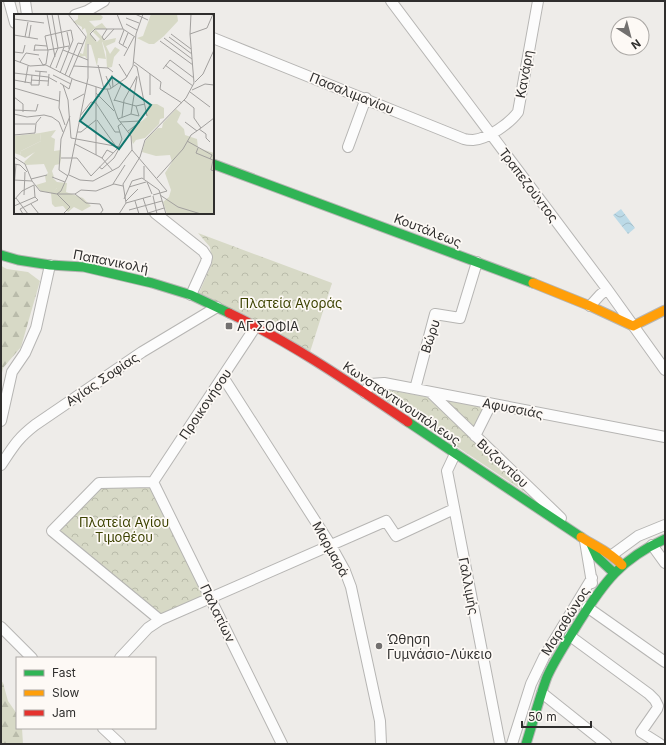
<svg xmlns="http://www.w3.org/2000/svg" width="666" height="745" font-family="Inter,sans-serif">
  <style>
    .forest { fill: url(#forest-firs) }
    .park { fill: url(#park-crowns) }
    .water { fill: url(#water-waves) }
    .lines { fill: none; stroke-linecap: round; stroke-linejoin: round }
    .street-casing { stroke: #b6b5b3; stroke-width: 12 }
    .fast-casing { stroke: #b6b5b3; stroke-width: 11 }
    .slow-casing { stroke: #b6b5b3; stroke-width: 11 }
    .jam-casing { stroke: #b6b5b3; stroke-width: 11 }
    .street { stroke: #fcfcfc; stroke-width: 10 }
    .fast { stroke: #30b455; stroke-width: 9 }
    .slow { stroke: #ff9f0a; stroke-width: 9 }
    .jam { stroke: #e5322d; stroke-width: 9 }
    .poi-dot { fill: #72706f; stroke: #fdf9f5; stroke-width: 1.5 }
    .labels { text-anchor: middle; stroke-width: 3.5; stroke-linejoin: round; paint-order: stroke }
    .street-label { font-size: 13px; fill: #2f2e2d; stroke: #fdf9f5 }
    .park-label { font-size: 13px; fill: #3c4200; stroke: #fdf9f5 }
    .poi-label { font-size: 13px; fill: #2f2e2d; stroke: #fdf9f5; text-anchor: start }
    .inset-road { fill: none; stroke: #a2a09e; stroke-width: 1 }
    .view { fill: #0f766e; fill-opacity: 0.15; stroke: #0f766e; stroke-width: 2 }
    .inset-edge { fill: none; stroke: #2f2e2d; stroke-width: 2 }
  </style>
  <defs>
    <pattern id="forest-firs" width="22" height="20" patternUnits="userSpaceOnUse"><rect width="22" height="20" fill="#d7d9c6"/><path d="M5 1l3.5 6h-7zM16 11l3.5 6h-7z" fill="#b9bbaa"/></pattern>
    <pattern id="park-crowns" width="20" height="18" patternUnits="userSpaceOnUse"><rect width="20" height="18" fill="#d7d9c6"/><path d="M2 6a3 3 0 1 1 6 0M12 15a3 3 0 1 1 6 0" fill="none" stroke="#b9bbaa"/></pattern>
    <pattern id="water-waves" width="16" height="10" patternUnits="userSpaceOnUse"><rect width="16" height="10" fill="#bcdae7"/><path d="M0 5q4-4 8 0t8 0" fill="none" stroke="#a2bbc6"/></pattern>
  </defs>
  <rect width="100%" height="100%" fill="#eeece9"/>
  <path class="forest" d="M1 266 7 269 28 272 40 281 21 347 3 368 1 378Z
    M1 680 3 683 8 701 17 714V728H22L23 744H1Z"/>
  <path class="park" d="M198 233 332 283 310 352 199 293 212 263 210 247Z
    M384 389 427 397 537 500 379 395V391Z
    M442 396 487 405 474 429Z
    M150 486 205 595 161 616 58 531 101 487Z"/>
  <path class="water" d="M621 209 635 228 628 234 613 215Z"/>
  <g class="lines">
    <defs>
      <path id="street" d="M9 1 15 23
        M25 1 27 15
        M391 1 607 289 665 370
        M75 15 87 11 104 1
        M213 38 464 139C467 140 470 140 473 140 488 139 510 123 518 112L538 1
        M348 147 366 98
        M155 213 203 251 207 257 206 262 191 295
        M590 306 600 295 607 289
        M223 377 330 544 345 571 351 587 380 721 381 744
        M415 389 435 314 460 318 477 262
        M430 392 561 518
        M365 393 370 384 384 383 665 437
        M1 421 12 372 25 353 36 328 50 265
        M475 436 491 404
        M455 454 447 471 500 744
        M1 465C13 447 17 439 35 425L142 352 217 307
        M153 482 282 744
        M153 482 99 483 52 531 160 620
        M153 482 256 326
        M585 541 592 583
        M652 545 665 563
        M612 555 638 536 665 525
        M587 607 665 662
        M1 627 32 658
        M570 636 649 694 655 700 658 706 657 709 641 732 660 744
        M120 658 148 628 160 620 386 521 396 536 454 509
        M542 693 606 744
        M103 728 120 744
        M512 744 531 684 544 657 592 578"/>
      <path id="fast" d="M213 164 533 283
        M1 255 18 260 50 265 84 267 152 283 191 295 229 313
        M408 422 581 537
        M591 544 597 557 614 573
        M526 744C533 722 539 699 547 677 556 657 568 640 579 622 604 582 621 559 665 539"/>
      <path id="slow" d="M533 283 590 306 633 326 665 310
        M581 537C596 547 609 551 622 565"/>
      <path id="jam" d="M229 313C292 343 350 383 408 422"/>
    </defs>
    <use href="#street" class="street-casing"/>
    <use href="#fast" class="fast-casing"/>
    <use href="#slow" class="slow-casing"/>
    <use href="#jam" class="jam-casing"/>
    <use href="#street" class="street"/>
    <use href="#fast" class="fast"/>
    <use href="#slow" class="slow"/>
    <use href="#jam" class="jam"/>
  </g>
  <g class="poi-dot">
    <rect x="225" y="322" width="8" height="8" rx="2"/>
    <circle cx="379" cy="646" r="4"/>
  </g>
  <g class="labels">
    <g class="street-label">
      <text transform="translate(524 74) rotate(-80)" y="5">Κανάρη</text>
      <text transform="translate(352 93) rotate(22)" y="5">Πασαλιμανίου</text>
      <text transform="translate(529 185) rotate(53)" y="5">Τραπεζούντος</text>
      <text transform="translate(428 230) rotate(21)" y="5">Κουτάλεως</text>
      <text transform="translate(111 261) rotate(11)" y="5">Παπανικολή</text>
      <text transform="translate(430 336) rotate(-72)" y="5">Βώρυ</text>
      <text transform="translate(102 379) rotate(-34)" y="5">Αγίας Σοφίας</text>
      <text transform="translate(402 403) rotate(34)" y="5">Κωνσταντινουπόλεως</text>
      <text transform="translate(205 404) rotate(-56)" y="5">Προικονήσου</text>
      <text transform="translate(513 408) rotate(11)" y="5">Αφυσσιάς</text>
      <text transform="translate(503 463) rotate(43)" y="5">Βυζαντίου</text>
      <text transform="translate(331 549) rotate(61)" y="5">Μαρμαρά</text>
      <text transform="translate(469 586) rotate(79)" y="5">Γαλλιμής</text>
      <text transform="translate(218 613) rotate(64)" y="5">Παλατίων</text>
      <text transform="translate(565 621) rotate(-58)" y="5">Μαραθώνος</text>
    </g>
    <g class="park-label">
      <text x="291" y="308">Πλατεία Αγοράς</text>
      <text x="124" y="527">Πλατεία Αγίου<tspan x="124" dy="15">Τιμοθέου</tspan></text>
    </g>
    <g class="poi-label">
      <text x="237" y="331">ΑΓ.ΣΟΦΙΑ</text>
      <text x="387" y="644">Ώθηση<tspan x="387" dy="15">Γυμνάσιο-Λύκειο</tspan></text>
    </g>
  </g>
  <g transform="translate(14 14)">
    <rect width="200" height="200" fill="#eeece9"/>
    <path d="M64 0H86L89 3 87 6 75 7 81 13 88 9 93 15H80L76 19 83 28 86 25 78 17 82 16 91 26 88 28 92 45 84 44 83 52 77 31 73 30V45L71 42 65 43 66 39 69 40 73 20 71 14 68 16V13L59 8 64 5ZM42 116 37 123 41 125 40 137 47 136V145L46 150 41 151 38 157 40 163H38L43 168V174L38 179 27 177 22 171 32 168 31 162 34 159 30 150 12 151 10 148 21 138 11 144 6 141 7 137 27 127 26 119Z" fill="#d7d9c6"/>
    <path d="M137 0H163L164 7 150 22 140 30H135L123 24 129 22ZM102 24 101 28 92 32 96 40 101 33 106 36 100 43 98 53 93 54 92 38 88 27ZM135 90H143L150 94V104L146 105 145 110 131 124 122 126 119 130 115 117 133 103 132 97ZM162 95 167 99 163 108 170 115 171 121 183 125 184 134 200 139V200H153L149 188 155 183 157 176 151 159 158 148 156 141 142 142 128 138 132 125 144 114H148L149 109ZM26 119 27 127 7 137 6 141 0 139V122ZM43 168 53 169 52 178 69 184 77 192 68 197 60 193 54 198 49 192 41 193 38 190 37 179 43 174Z" fill="#d7d9c6"/>
    <path class="inset-road" d="M33 0 41 43M54 0 72 23 55 63M103 0 109 15M121 0 134 6M112 4 125 9M0 5 30 9M112 10 123 16M93 15 88 23 90 26 100 15M110 16 105 29 113 34M53 18 56 32M157 20 177 35M176 20 193 14 199 0M0 21 24 25M11 23 14 8M15 23 17 11M155 23 178 40M150 24 178 45M82 27 76 20 81 15H109L121 23M146 27 179 51M109 31 114 19M20 36H34L55 32V35M49 36 74 46M20 37 21 31 33 32M0 38 9 39 11 31M110 42 120 23M25 44 29 51 32 50 34 37 31 22 57 16 59 26 46 59M0 46 16 52 32 51 61 66 89 75H96L112 64 119 52 122 20 129 0M6 48 12 39 25 41M120 48 147 68 146 75 168 89M105 50 113 63M84 51 90 75M120 51 123 53 133 102M151 51 179 72M60 52 94 54 99 58M36 53 44 34 38 0M42 54 50 33 44 0M149 55 156 46 180 64M21 57 33 58M0 59 34 63 43 68M136 60V81M18 61 17 71H25L26 58M39 61 57 70M51 61 64 29 69 30M98 61 99 73M92 62 97 74M0 66 17 69M17 66 34 67M181 68 189 60 200 36M11 69 14 52M46 69 55 75 58 65M49 71 54 86 57 124 106 133 100 144 88 155 85 153M34 72 35 60M0 74 45 87M93 75 104 105 117 122 118 136 153 177 139 181M178 76 191 70 200 71M46 77 45 94 51 111M176 78 196 93M82 79 100 97M0 83 9 90V98M59 86 70 80M100 86 122 92 131 90M100 87 108 69M0 96 22 97 24 90M0 100 13 103 30 101 38 103 45 108 49 118M117 100 123 63M117 100 125 102 122 92M66 102 77 88 82 89 101 118H106M108 103 110 86 123 62M104 105 117 100M83 106 101 131M106 108 126 107M171 108 183 117M0 110H21M187 114 200 104M185 115 192 120V124L196 128M114 117 126 108M63 118H67L82 106M0 121 21 119 22 109 27 103M173 127 198 141 196 145M61 130 88 144 99 157M184 134 182 139 199 146 197 156 200 157M82 141V73M0 143 11 150 18 167 26 177 43 180M47 144H63L77 162 104 134 108 125 104 112 107 110M88 144 93 136 99 139M0 150 6 151 13 158M55 161 66 166 79 167 105 153 118 136M54 162 45 156 47 125 56 102M38 163 51 168M143 164 169 135 177 121 187 114 180 104V94L170 86M17 165 33 161M130 165V152M0 166 18 167M133 168 138 180M99 170 111 151M115 173 132 168M0 174 2 150M43 180 47 177 55 159 74 64V30M43 180H61L67 176 82 177 100 170 109 172M43 180 56 193 49 200M61 180 72 189 86 190 89 196 86 200M10 181 11 158M146 181 164 193 187 200M139 182 143 200M2 184 14 200M129 184 134 199M110 185 118 167 128 164 145 176 152 200M0 186 8 177 20 171M112 187 124 175M121 187 125 200M112 189 109 170 126 143 131 126 172 84 180 69 176 20 177 0M112 189 137 182M17 190 25 200M0 192 21 183M115 196 148 187M9 200 6 195 24 186 21 183 20 171M105 200 112 189M131 200 150 194"/>
    <path class="view" d="M98 63 137 91 105 135 66 107Z"/>
    <rect width="200" height="200" class="inset-edge"/>
  </g>
  <rect width="666" height="745" fill="none" stroke="#2f2e2d" stroke-width="4"/>
  <rect x="16" y="657" width="140" height="72" fill="#fdf9f5" stroke="#aba8a5"/>
  <rect x="24" y="670" width="20" height="6" fill="#30b455" stroke="#aba8a5"/>
  <text x="52" y="677" font-size="12" fill="#2f2e2d">Fast</text>
  <rect x="24" y="690" width="20" height="6" fill="#ff9f0a" stroke="#aba8a5"/>
  <text x="52" y="697" font-size="12" fill="#2f2e2d">Slow</text>
  <rect x="24" y="710" width="20" height="6" fill="#e5322d" stroke="#aba8a5"/>
  <text x="52" y="717" font-size="12" fill="#2f2e2d">Jam</text>
  <g transform="translate(630 36) rotate(144)"><circle r="19" fill="#fdf9f5" stroke="#aba8a5"/>
  <path d="M0-3L7 15L0 10L-7 15Z" fill="#72706f"/>
  <text y="-6" font-size="11" font-weight="bold" text-anchor="middle" fill="#2f2e2d">N</text>
  </g>
  <path d="M522 721v6h69v-6" fill="none" stroke="#2f2e2d" stroke-width="2"/>
  <text x="528" y="721" font-size="12" fill="#2f2e2d" stroke="#fdf9f5" stroke-width="3" paint-order="stroke">50 m</text>
</svg>
